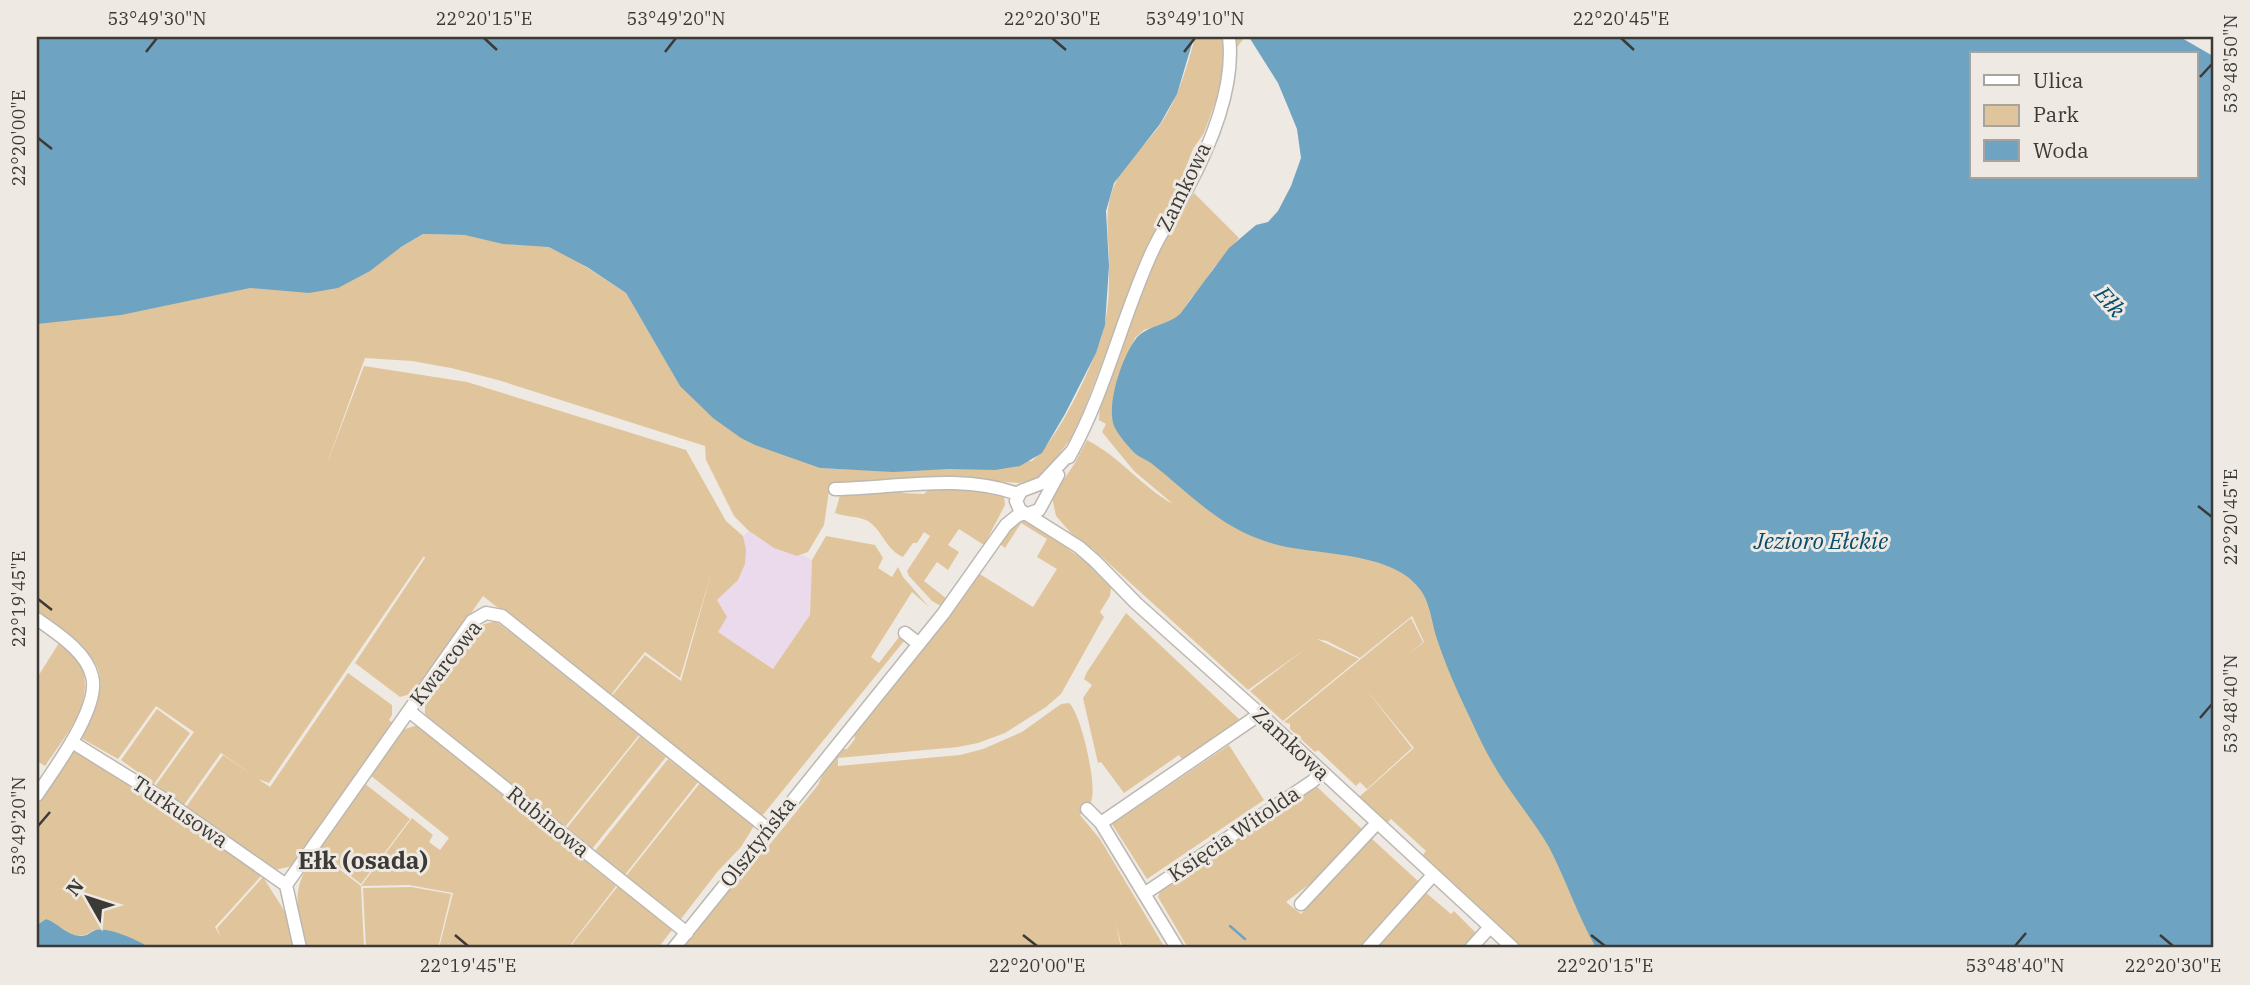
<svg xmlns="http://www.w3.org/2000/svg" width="2250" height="985" font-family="'IBM Plex Serif',serif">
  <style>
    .industrial { fill: #ebdaeb }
    .green { fill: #e0c59c }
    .water { fill: #6ea3c2; fill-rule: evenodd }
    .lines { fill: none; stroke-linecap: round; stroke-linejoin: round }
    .stream { stroke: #6ea3c2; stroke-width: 2.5 }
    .minor-casing { stroke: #bcb8b1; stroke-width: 15 }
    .minor { stroke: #fff; stroke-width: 12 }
    .ticks { fill: none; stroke: #3c3a37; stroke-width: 2.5 }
    .labels { text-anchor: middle; stroke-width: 6; stroke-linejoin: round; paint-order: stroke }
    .street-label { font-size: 21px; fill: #3c3a37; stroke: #eee9e2 }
    .water-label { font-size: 23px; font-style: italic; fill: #074e6d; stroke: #eee9e2 }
    .quarter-label { font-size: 24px; font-weight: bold; fill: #3c3a37; stroke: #eee9e2 }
    .neatline { fill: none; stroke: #3c3a37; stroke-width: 2.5 }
    .ticks-label { font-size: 18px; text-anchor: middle; fill: #3c3a37 }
  </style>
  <rect width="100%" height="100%" fill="#eee9e2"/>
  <path class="industrial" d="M749 531 761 540 797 556 803 555 812 560 810 615 774 669 717 632V600L746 549 743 536Z"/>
  <path class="green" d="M1195 37H1245L1224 64 1220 89 1204 133 1193 149 1184 172 1182 187 1147 245 1082 415 1070 440 1039 479 1019 483 974 479 836 485 829 491 824 525 808 552 797 556 774 548 749 531 734 516 706 460 705 446 498 380 451 368 412 361 365 358 325 469 364 366 467 382 686 450 726 521 743 536 746 549 745 564 738 580 717 600 727 617 718 632 773 669 810 615 812 560 826 536 875 545 883 558 878 568 892 577 898 567 903 577 929 607 912 592 871 657 879 663 899 637 904 641 762 816 611 697 645 655 681 681 711 574 680 678 645 652 610 696 483 596 415 693 400 697 355 663 425 558 424 556 269 783 258 779 270 787 348 673 392 705V715L389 720 393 723 292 866 275 870 186 807 223 755 257 778 221 753 184 805 156 785 194 732 156 706 118 759 81 738C92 718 106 692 98 669 91 649 54 624 37 612V324L401 247 423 234 465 235 528 229 626 293 680 386 820 468 862 470 881 461H1032C1058 441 1096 360 1104 327 1109 308 1109 287 1109 268 1110 240 1102 211 1115 184 1123 166 1147 143 1160 125 1178 98 1187 68 1195 37Z
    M1194 193 1239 238 1212 270 1200 290 1192 297 1180 314 1172 322 1144 330 1135 338 1118 377 1112 409 1415 554 1656 948H1519L1428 864 1422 856 1426 851 1391 819 1387 823 1359 797 1414 748 1365 688 1412 748 1367 789 1360 782 1356 786 1318 750 1315 752 1290 729V724L1284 722 1411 618 1423 642 1410 653 1424 642 1412 616 1360 658 1327 641 1317 639 1359 659 1283 721 1250 691 1305 649 1248 690 1092 548 1071 533 1056 516 1052 497 1075 463 1087 440C1119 456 1142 487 1173 504L1134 471 1102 432 1106 424 1099 420 1100 405 1159 248Z
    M977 487 1004 495 1005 505 984 545 959 529 948 545 959 552 948 570 937 562 924 581 947 599 941 606 932 601 909 576 907 571 930 536 924 532 917 543H913L903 557C886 550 883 531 868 521 859 516 845 517 835 513L840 495 900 488 902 493 924 494 930 488Z
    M1024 519 1032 523 1086 562 1111 588 1110 596 1100 612 1104 617 1061 694 1046 707 1005 733 978 743 958 747 838 758V766L960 755 983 749 1022 732 1061 704 1069 703C1081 713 1098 787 1091 802 1089 807 1083 811 1080 815L1100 839 1165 948H1122L1116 923 1121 948H680L760 846 766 849 818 785 825 769 842 749H847L855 739 854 733 916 659 914 657 978 573 1033 607 1057 569 1037 557 1047 539 1021 523 1005 548 1000 544 1008 528Z
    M1126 613 1240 720 1182 759 1179 755 1124 793 1101 762 1098 763 1083 698 1092 685 1084 679 1087 672Z
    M496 621 639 735 565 827 425 715V699L477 626Z
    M59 643C66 649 75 655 79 662 99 699 64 737 45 766L37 761V678Z
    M157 709 190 733 154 784 121 760Z
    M418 725 616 886 568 948H439L453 893 409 885 361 886 364 948H306C297 904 289 890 317 852L361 886 412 818 433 835 429 842 440 850 449 838 370 775 402 730Z
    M640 736 666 757 592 849 567 828Z
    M1229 745 1264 800 1147 879 1112 824Z
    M74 749 156 801 262 875 215 927 221 937 217 928 263 877 287 915 293 948H150L94 930C75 945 62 925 46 919L37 925V806Z
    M668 759 698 782 624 876 594 852Z
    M364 783 410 819 361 884 317 850Z
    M700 783 754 826 741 847 718 871 681 919 626 876Z
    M1316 786 1363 830 1319 877 1286 902 1301 914 1371 838 1419 882 1360 948H1188L1158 897 1160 891Z
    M618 886 672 930 658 948H569Z
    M411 887 451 894 438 948H366L363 888Z
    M1425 892 1451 914 1454 911 1476 933 1463 948H1376Z"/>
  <path class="water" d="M37 37H1194L1177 94 1160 124 1114 183 1106 211 1109 266 1105 325 1096 353 1065 414 1042 453 1020 466 995 470 949 469 893 472 820 468 755 445 741 438 713 418 680 386 626 293 587 267 549 247 503 244 465 235 423 234 401 247 370 271 338 288 309 293 250 288 121 315 37 324Z
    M1249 37H2180L2213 56V948H1596C1578 916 1566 880 1549 847 1534 821 1514 798 1498 772 1488 756 1479 738 1471 720 1459 695 1447 669 1438 642 1432 626 1431 606 1422 592 1395 550 1316 556 1274 544 1219 528 1193 496 1151 463 1147 460 1141 458 1137 455 1130 449 1118 435 1114 426 1106 404 1122 358 1135 340 1146 325 1167 326 1180 314L1229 248 1256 225 1268 222 1278 211 1291 186 1301 158 1297 129 1288 107 1278 83ZM1972 54H2196V177H1972Z
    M46 919C58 923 66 935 81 936 88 936 90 932 96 930 110 927 139 941 150 948H37V925Z"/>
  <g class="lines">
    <path class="stream" d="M1230 926 1245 939"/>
    <defs>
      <path id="minor" d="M1073 450 1042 483 1021 491 1016 501 1020 510 1079 547 1095 561 1136 603 1260 714 1513 948
        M1069 457C1105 393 1121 320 1151 254 1161 231 1176 211 1187 189 1210 146 1235 86 1229 37
        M835 489C896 488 960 473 1018 494
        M1028 514 1039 510 1058 475
        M37 619C56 633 86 651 92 676 101 707 54 769 37 795
        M905 633 919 644
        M409 711 687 933
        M72 742 159 796 286 885
        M1087 809 1101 823 1177 948
        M1101 823 1260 714
        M1144 894 1313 781 1322 771
        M1301 904 1377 823
        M300 948 286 885 472 621 486 613 502 616 768 829
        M674 948 943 614 1006 525 1017 516 1025 513
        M1368 948 1433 875
        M1471 948 1490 927"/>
    </defs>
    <use href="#minor" class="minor-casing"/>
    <use href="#minor" class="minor"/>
  </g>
  <path class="ticks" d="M484 38 497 50M1052 38 1066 50M1621 38 1634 50M146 52 157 38M665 52 676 38M1184 52 1195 38M2200 77 2212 64M38 138 52 149M2198 506 2212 517M38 599 52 610M2200 718 2212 704M38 826 50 812M455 935 468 946M1023 935 1037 946M1591 935 1605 946M2160 935 2173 946M2015 946 2026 933"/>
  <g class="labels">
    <g class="street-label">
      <text transform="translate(1184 187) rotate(-64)" y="7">Zamkowa</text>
      <text transform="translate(446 663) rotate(-52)" y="7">Kwarcowa</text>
      <text transform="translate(1291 744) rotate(43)" y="7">Zamkowa</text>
      <text transform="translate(180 812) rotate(34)" y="7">Turkusowa</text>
      <text transform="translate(548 822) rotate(39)" y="7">Rubinowa</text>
      <text transform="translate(1234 834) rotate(-34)" y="7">Księcia Witolda</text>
      <text transform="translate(758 842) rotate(-52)" y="7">Olsztyńska</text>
    </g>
    <g class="water-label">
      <text transform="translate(2110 302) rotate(49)" y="8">Ełk</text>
      <text x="1821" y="549">Jezioro Ełckie</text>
    </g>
    <g class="quarter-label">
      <text x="363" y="869">Ełk (osada)</text>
    </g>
  </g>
  <rect width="2250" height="985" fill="none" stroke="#eee9e2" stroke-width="77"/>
  <rect x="1970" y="52" width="228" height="126" fill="#eee9e2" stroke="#a7a39e" stroke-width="2"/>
  <rect x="1984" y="75" width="35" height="10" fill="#ffffff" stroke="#a7a39e" stroke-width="2"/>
  <text x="2033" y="88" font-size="21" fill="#3c3a37">Ulica</text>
  <rect x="1984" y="105" width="35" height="21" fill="#e0c59c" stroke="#a7a39e" stroke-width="2"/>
  <text x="2033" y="122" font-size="21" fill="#3c3a37">Park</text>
  <rect x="1984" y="140" width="35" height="21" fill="#6ea3c2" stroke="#a7a39e" stroke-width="2"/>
  <text x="2033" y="158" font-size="21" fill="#3c3a37">Woda</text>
  <g transform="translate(88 898) rotate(309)" stroke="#eee9e2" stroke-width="5" paint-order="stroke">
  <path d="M0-5L12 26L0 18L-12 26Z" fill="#3c3a37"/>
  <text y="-10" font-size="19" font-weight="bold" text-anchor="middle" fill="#3c3a37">N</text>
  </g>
  <rect x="38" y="38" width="2174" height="908" class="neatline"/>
  <g class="ticks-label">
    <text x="157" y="25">53°49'30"N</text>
    <text x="484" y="25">22°20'15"E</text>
    <text x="676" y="25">53°49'20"N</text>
    <text x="1052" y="25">22°20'30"E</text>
    <text x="1195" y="25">53°49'10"N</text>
    <text x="1621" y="25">22°20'45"E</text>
    <text transform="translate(2231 64) rotate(-90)" y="6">53°48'50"N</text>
    <text transform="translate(19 138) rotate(-90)" y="6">22°20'00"E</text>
    <text transform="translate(2231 517) rotate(-90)" y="6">22°20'45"E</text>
    <text transform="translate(19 599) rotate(-90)" y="6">22°19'45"E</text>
    <text transform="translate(2231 704) rotate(-90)" y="6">53°48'40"N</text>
    <text transform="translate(19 826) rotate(-90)" y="6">53°49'20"N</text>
    <text x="468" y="972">22°19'45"E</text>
    <text x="1037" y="972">22°20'00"E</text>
    <text x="1605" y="972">22°20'15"E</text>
    <text x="2015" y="972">53°48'40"N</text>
    <text x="2173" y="972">22°20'30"E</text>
  </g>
</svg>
